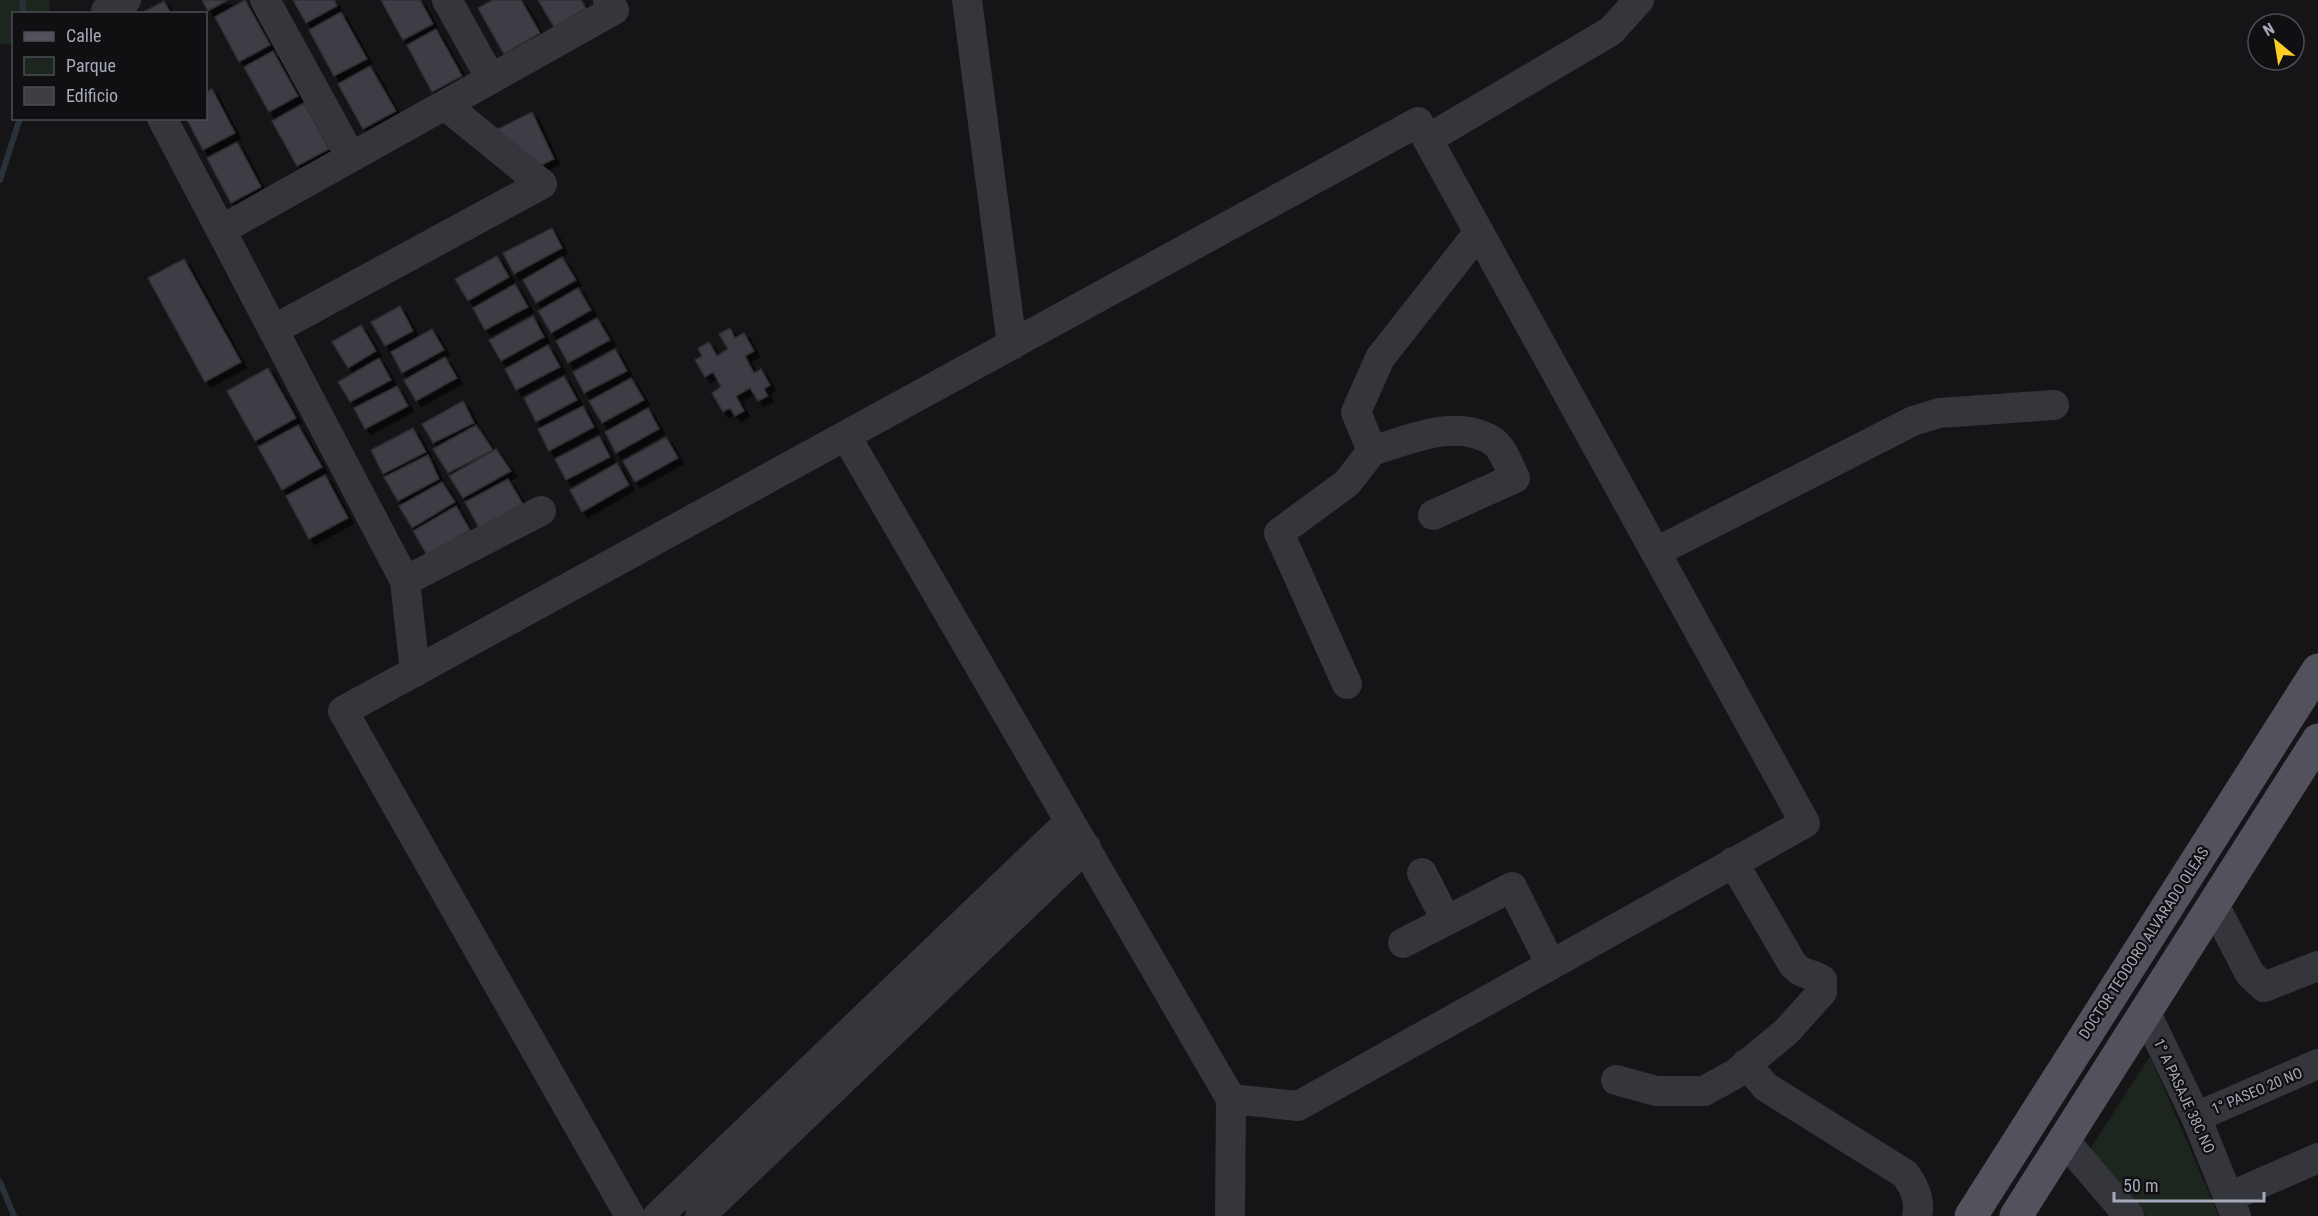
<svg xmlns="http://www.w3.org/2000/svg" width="2318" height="1216" font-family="'Roboto Condensed',sans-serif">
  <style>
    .green { fill: #1c251e }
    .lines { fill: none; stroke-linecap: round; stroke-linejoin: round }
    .stream { stroke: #2a313b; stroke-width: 6 }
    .building { fill: #3e3e44; stroke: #2f2e33; stroke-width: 1.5; filter: url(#shadow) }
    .minor { stroke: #35353c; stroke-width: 30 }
    .major { stroke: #51525b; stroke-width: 33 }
    .labels { text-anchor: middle; stroke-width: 4.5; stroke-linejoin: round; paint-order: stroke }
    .street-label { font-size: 15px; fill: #a5a9b8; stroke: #100f11 }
  </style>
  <defs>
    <filter id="shadow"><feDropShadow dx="5.5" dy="5.5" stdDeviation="0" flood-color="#0009"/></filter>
  </defs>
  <rect width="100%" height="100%" fill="#151417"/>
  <path class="green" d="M0 0H49L50 13 14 14 13 44H0Z
    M2150 1056 2219 1216H2146L2088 1152Z"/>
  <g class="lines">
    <path class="stream" d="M22 0 24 14
      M0 180 20 118
      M0 1182 14 1216"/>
  </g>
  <path class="building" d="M202 0H228L208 11Z
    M245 0 270 45 239 62 215 17Z
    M293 0H334L337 6 306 23Z
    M381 0H420L433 24 403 40Z
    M493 0H521L540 33 504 54 478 8Z
    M538 0H581L586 8 554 27Z
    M164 1 171 14H140Z
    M341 12 367 59 334 76 309 30Z
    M436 29 462 76 432 92 407 45Z
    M273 51 298 96 269 112 244 67Z
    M370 66 396 111 363 129 338 84Z
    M212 89 235 133 203 150 186 118H206V92Z
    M304 103 329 149 297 166 272 121Z
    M532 112 554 159 517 177 494 131Z
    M237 142 261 187 231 203 207 158Z
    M552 228 562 248 514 274 503 253Z
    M497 256 509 277 468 301 455 279Z
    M562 257 576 280 536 303 523 280Z
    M184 259 241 362 205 382 148 278Z
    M515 284 528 307 485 330 473 308Z
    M578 288 591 310 551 333 538 311Z
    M400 306 413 331 385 346 371 322Z
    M533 316 544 337 501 361 489 340Z
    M597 318 610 340 568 363 556 341Z
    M361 325 376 351 348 368 332 342Z
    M730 328 735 338 744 333 754 351 745 356 754 373 761 369 770 385 764 389 768 396 758 401 750 388 736 396 744 411 735 416 730 408 723 412 712 393 721 387 713 372 705 377 695 360 702 356 698 348 709 342 717 356 728 349 719 334Z
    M432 329 444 350 402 373 391 352Z
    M548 345 560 367 516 390 505 369Z
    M615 349 627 371 584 393 573 372Z
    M445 357 457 378 416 401 404 380Z
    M379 358 391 380 350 402 338 382Z
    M268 368 296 418 255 441 227 391Z
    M564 376 577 400 536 422 524 398Z
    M631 378 644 400 602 423 589 401Z
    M397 386 408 406 365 429 354 408Z
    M463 401 474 423 433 443 422 424Z
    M583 406 594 427 549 451 538 429Z
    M648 408 659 429 616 453 605 432Z
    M298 425 322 467 282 490 258 447Z
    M476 425 493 450 448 473 433 449Z
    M413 428 426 452 383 474 371 450Z
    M599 436 610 457 566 480 555 459Z
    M666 437 678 458 635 482 623 461Z
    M496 449 511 471 463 498 449 476Z
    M428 455 439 479 398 501 384 477Z
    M617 463 629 485 582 512 570 490Z
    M325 475 348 518 309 539 286 496Z
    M508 479 523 504 479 528 465 502Z
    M442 482 455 502 412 528 399 506Z
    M456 506 470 530 427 555 413 531Z"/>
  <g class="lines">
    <path class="minor" d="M265 0 351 157
      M447 0 491 79
      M967 0 1012 345
      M107 14 106 11 126 0
      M162 118 405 581 415 672
      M1428 139 1611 31 1639 0
      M221 230 614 10 608 0
      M273 330 542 184 445 105
      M846 436 1231 1099 1230 1216
      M1433 515 1515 478C1510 468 1503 449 1494 442 1457 417 1409 440 1372 451L1356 412 1380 358 1479 232
      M1656 552 1913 421 1939 413 2054 405
      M405 581 541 511
      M1347 684 1279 533 1347 483 1372 451
      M1422 873 1446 920
      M2214 905 2250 974 2264 987 2318 966
      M1403 943 1512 887 1551 965
      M2145 1011 2196 1117 2236 1216
      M1746 1064 1766 1087 1905 1174C1914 1186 1921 1200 1917 1216
      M1616 1080 1656 1091H1704L1735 1074 1786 1032 1822 992V980C1810 972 1802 976 1792 963L1733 862
      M2196 1117 2318 1064
      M2063 1139 2129 1216
      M2229 1197 2318 1158
      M630 1216 343 711 1418 122 1805 823 1298 1106 1231 1099
      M658 1216 1069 822
      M700 1216 1086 847"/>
    <path class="major" d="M1971 1216 2318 670
      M2016 1216 2318 740"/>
  </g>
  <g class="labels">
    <g class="street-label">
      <text transform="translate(2144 943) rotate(-57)" y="5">DOCTOR TEODORO ALVARADO OLEAS</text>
      <text transform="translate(2257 1091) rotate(-23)" y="5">1° PASEO 20 NO</text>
      <text transform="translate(2184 1096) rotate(65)" y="5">1° A PASAJE 38C NO</text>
    </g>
  </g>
  <rect x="12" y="12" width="195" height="108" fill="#100f11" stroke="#4c4d54" stroke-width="1.5"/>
  <rect x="24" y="32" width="30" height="9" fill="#51525b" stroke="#4c4d54" stroke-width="1.5"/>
  <text x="66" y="42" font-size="18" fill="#a5a9b8">Calle</text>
  <rect x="24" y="57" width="30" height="18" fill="#1c251e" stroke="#4c4d54" stroke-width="1.5"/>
  <text x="66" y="72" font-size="18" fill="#a5a9b8">Parque</text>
  <rect x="24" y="87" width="30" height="18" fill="#3e3e44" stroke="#4c4d54" stroke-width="1.5"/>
  <text x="66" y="102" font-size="18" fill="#a5a9b8">Edificio</text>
  <g transform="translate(2276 42) rotate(330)"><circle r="28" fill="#100f11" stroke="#4c4d54" stroke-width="1.5"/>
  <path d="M0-4.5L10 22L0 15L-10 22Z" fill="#fdcf26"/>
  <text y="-9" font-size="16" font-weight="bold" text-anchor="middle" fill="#a5a9b8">N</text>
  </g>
  <path d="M2114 1192v9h150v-9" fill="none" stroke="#a5a9b8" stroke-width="3"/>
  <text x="2123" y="1192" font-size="18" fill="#a5a9b8" stroke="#100f11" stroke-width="4.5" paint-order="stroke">50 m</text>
</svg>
